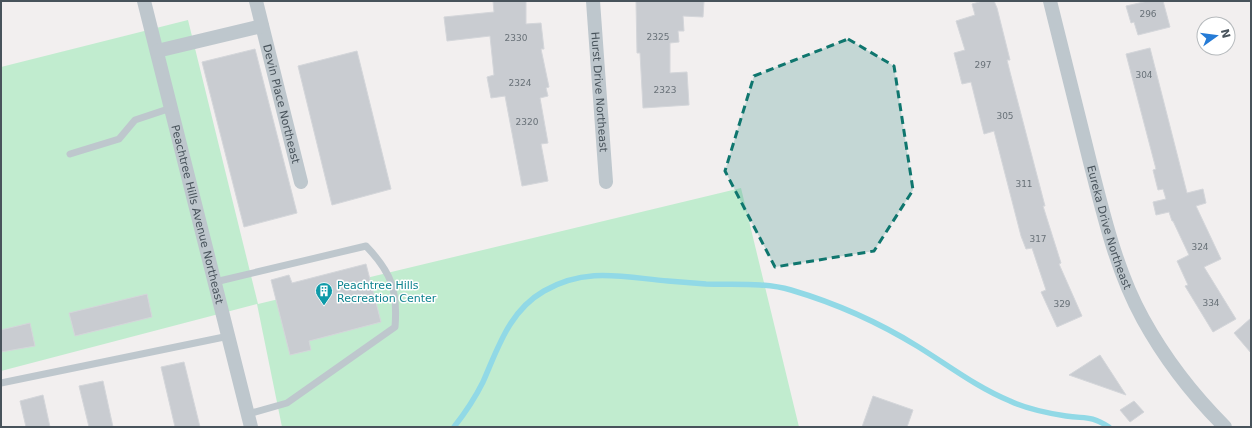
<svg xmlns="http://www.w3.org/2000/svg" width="1252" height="428" font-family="'DejaVu Sans',sans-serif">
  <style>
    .green { fill: #c1eccf }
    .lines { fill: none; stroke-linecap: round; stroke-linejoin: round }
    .stream { stroke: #91d9e6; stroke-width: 5.5 }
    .building { fill: #c9ccd1; stroke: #d4d6da }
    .lane { stroke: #bec7cd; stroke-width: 7 }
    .street { stroke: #bec7cd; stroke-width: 14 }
    .marked { fill: #0f766e; fill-opacity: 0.2; stroke: #0f766e; stroke-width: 3; stroke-dasharray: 8 5; stroke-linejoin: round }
    .labels { text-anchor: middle; stroke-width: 3; stroke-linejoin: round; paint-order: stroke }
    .number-label { font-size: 9px; fill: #687178 }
    .street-label { font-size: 11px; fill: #48535b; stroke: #fff }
    .culture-label { font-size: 11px; fill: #0d838f; stroke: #fff; text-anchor: start }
  </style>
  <rect width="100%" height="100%" fill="#f2efef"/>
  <path class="green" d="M188 20 258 304 741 188 799 427H282L257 304 1 371V67Z"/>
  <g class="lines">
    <path class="stream" d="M454 427C465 413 475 398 483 382 498 348 509 311 544 291 586 267 622 277 668 281 681 282 694 283 706 284 734 285 764 282 791 290 835 303 878 322 917 346 948 365 976 387 1010 401 1027 409 1047 413 1066 416 1087 419 1089 415 1109 427"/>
  </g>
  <path class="building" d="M493 1H526V24L541 23 544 49H541L549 87 546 88 548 96 540 98 548 143 541 144 548 181 522 186 505 96 491 98 487 77 494 75 490 36 447 41 444 17 494 12Z
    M636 1H704L703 17 683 16 684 31H678L679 42 670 43V73L687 72 689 105 643 108 640 53H637Z
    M983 1H994L997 8 1010 60H1007L1010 72 1045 206H1043L1061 263 1059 264 1082 316 1057 327 1041 292 1046 290 1032 248 1026 249 1021 236 994 131 984 134 971 82 962 84 954 53 965 50 956 21 975 15 972 4Z
    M1148 1H1163L1170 27 1138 35 1134 22 1131 23 1126 6Z
    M1150 48 1187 193 1203 189 1206 203 1196 206 1221 259 1204 267 1236 319 1213 332 1185 286 1188 285 1177 261 1189 255 1173 221H1172L1169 212 1156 215 1153 202 1166 199 1163 189 1158 190 1153 170 1156 169 1126 54Z
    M255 49 297 213 244 227 202 62Z
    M357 51 391 189 332 205 298 66Z
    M366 264 381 322 309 341 311 350 290 355 271 280 289 275 292 283Z
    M147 294 152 317 75 336 69 313Z
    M1251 318V353L1234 333Z
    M30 323 35 346 1 352V330Z
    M1100 355 1126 395 1069 375Z
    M184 362 200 427H175L161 367Z
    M103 381 113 427H89L79 386Z
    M43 395 50 427H26L20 401Z
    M873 396 913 410 907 427H862Z
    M1134 401 1144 412 1130 422 1120 410Z"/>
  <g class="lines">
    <path class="lane" d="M70 154 119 139 135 120 171 108
      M215 282 366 246C391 272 398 290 395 327L287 403 248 414
      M1 383 229 336"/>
    <g class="street">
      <path id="s1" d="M144 1 251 427"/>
      <path id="s2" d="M256 1 301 182"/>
      <path id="s3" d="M593 1 606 182"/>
      <path id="s4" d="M1050 1C1063 55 1077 108 1090 162 1104 216 1116 270 1143 319 1165 359 1193 395 1225 427"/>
      <path d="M157 51 262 26"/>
    </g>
  </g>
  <path class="marked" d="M848 39 894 66 913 190 874 251 775 267 725 171 754 76Z"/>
  <defs>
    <symbol id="building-pin" viewBox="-11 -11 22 30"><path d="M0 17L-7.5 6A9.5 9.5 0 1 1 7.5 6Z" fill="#0f9aa8" stroke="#fff"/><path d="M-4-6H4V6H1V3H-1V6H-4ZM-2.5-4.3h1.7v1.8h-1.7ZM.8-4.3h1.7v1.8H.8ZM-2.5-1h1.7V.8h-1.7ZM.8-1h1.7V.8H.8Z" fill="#fff"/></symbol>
  </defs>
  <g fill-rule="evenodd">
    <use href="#building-pin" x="314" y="281" width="20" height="27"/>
  </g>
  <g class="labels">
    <g class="number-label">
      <text x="1148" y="17">296</text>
      <text x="658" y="40">2325</text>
      <text x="516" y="41">2330</text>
      <text x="983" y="68">297</text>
      <text x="1144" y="78">304</text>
      <text x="520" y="86">2324</text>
      <text x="665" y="93">2323</text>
      <text x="1005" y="119">305</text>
      <text x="527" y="125">2320</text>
      <text x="1024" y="187">311</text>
      <text x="1038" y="242">317</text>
      <text x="1200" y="250">324</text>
      <text x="1211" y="306">334</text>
      <text x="1062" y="307">329</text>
    </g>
    <g class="street-label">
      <text dy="4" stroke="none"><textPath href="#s3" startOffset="91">Hurst Drive Northeast</textPath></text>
      <text dy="4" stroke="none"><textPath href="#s2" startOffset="106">Devin Place Northeast</textPath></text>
      <text dy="4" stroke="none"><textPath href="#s1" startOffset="220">Peachtree Hills Avenue Northeast</textPath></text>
      <text dy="4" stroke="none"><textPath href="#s4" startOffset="234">Eureka Drive Northeast</textPath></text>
    </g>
    <g class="culture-label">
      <text x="337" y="289">Peachtree Hills<tspan x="337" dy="13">Recreation Center</tspan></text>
    </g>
  </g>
  <rect width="1252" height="428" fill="none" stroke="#48535b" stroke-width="4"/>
  <g transform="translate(1216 36) rotate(76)"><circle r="19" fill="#ffffff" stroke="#b6babd"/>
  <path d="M0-3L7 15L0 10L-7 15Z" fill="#257bd6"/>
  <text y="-6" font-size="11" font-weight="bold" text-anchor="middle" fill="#48535b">N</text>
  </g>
</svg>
